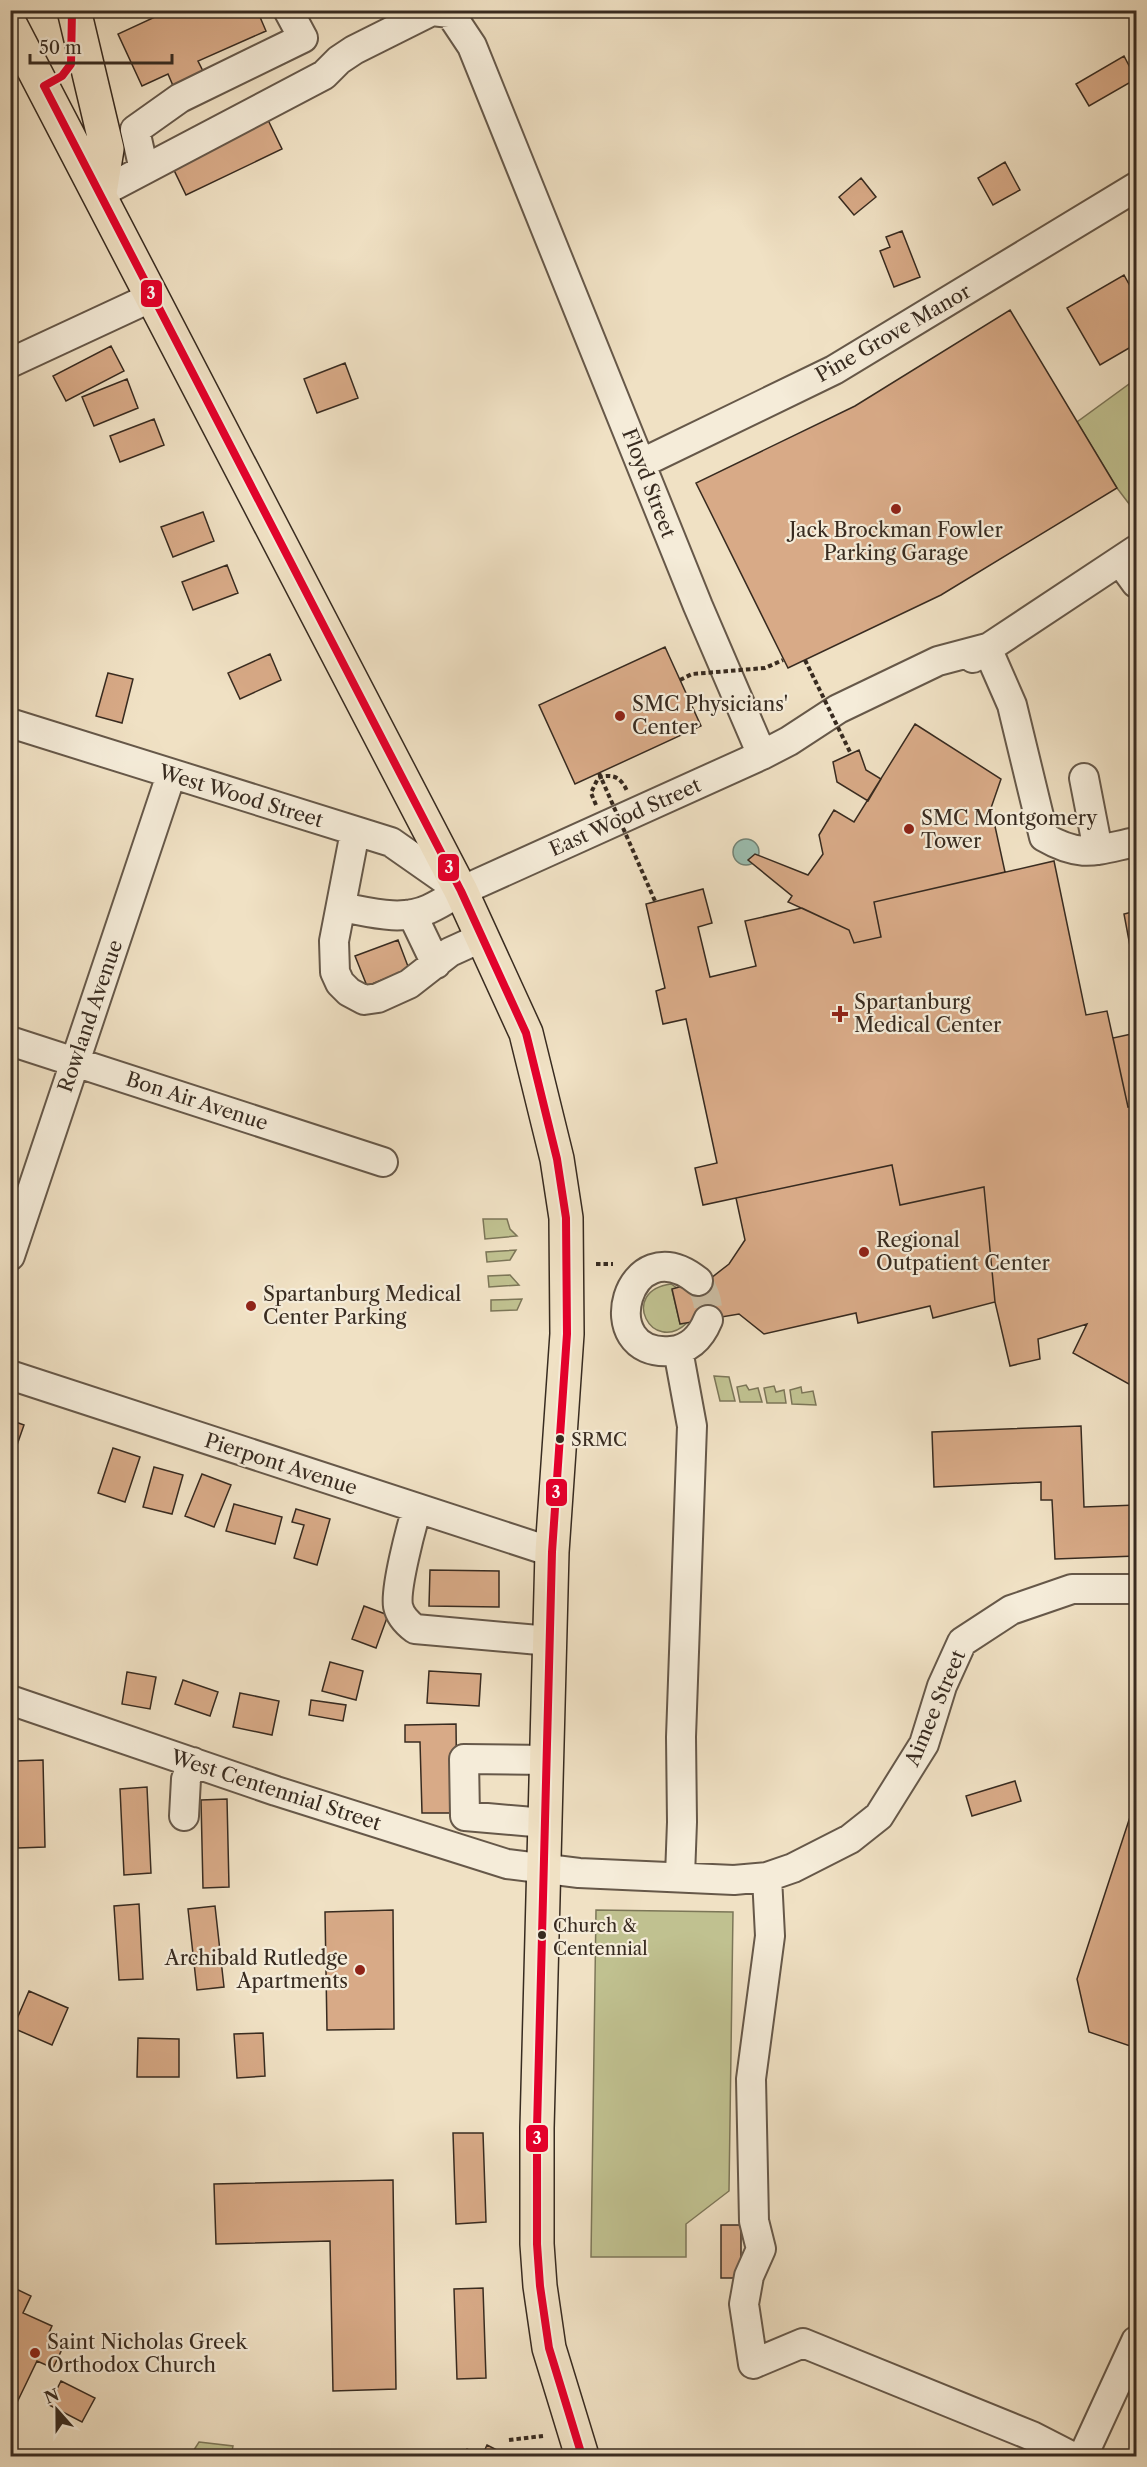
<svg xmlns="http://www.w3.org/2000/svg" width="1147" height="2467" font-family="'Libre Caslon Text',serif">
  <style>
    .green { fill: #c0c190; stroke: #7c7658; stroke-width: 1.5 }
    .water { fill: #9bbeb0; stroke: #738376; stroke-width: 1.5 }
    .building { fill: #d8aa87; stroke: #382b20; stroke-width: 1.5 }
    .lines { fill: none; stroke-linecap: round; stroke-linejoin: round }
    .minor-tunnel { stroke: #cbbda3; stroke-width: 28; stroke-dasharray: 28 14; stroke-linecap: butt }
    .minor-casing { stroke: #665849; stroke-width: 32 }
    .major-casing { stroke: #382b20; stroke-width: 36 }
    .path { stroke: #382b20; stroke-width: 4; stroke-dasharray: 4.5 3; stroke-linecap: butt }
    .minor { stroke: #f5ecd9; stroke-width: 28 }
    .major { stroke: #f0e1c4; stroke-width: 33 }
    .path-bridge { stroke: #382b20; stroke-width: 4; stroke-dasharray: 4.5 3; stroke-linecap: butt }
    .bus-1-casing { stroke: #f5ecd9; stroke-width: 12 }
    .bus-1 { stroke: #e4002b; stroke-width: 8 }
    .poi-dot { fill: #8f2418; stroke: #f5ecd9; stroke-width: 2 }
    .bus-dot { fill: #382b20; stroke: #f5ecd9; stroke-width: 2 }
    .labels { text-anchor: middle; stroke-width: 4.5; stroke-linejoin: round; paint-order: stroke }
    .bus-label { font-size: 18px; fill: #382b20; stroke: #f5ecd9; text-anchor: start }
    .street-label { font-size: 20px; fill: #382b20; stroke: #f5ecd9 }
    .poi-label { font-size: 20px; fill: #382b20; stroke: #f5ecd9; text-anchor: start }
    .line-badge { stroke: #f5ecd9; stroke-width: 2 }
    .badge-label { font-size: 16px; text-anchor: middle; font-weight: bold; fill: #fff }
  </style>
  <rect width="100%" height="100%" fill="#f0e1c4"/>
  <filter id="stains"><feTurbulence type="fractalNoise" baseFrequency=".00333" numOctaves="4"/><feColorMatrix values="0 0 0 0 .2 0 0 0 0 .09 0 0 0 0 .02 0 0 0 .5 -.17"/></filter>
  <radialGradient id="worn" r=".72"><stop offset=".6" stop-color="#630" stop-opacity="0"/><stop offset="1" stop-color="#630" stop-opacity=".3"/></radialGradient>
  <path class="green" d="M1136 379V513L1117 488 1077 422Z
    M483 1219H507L510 1229 517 1236 485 1239Z
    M516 1250 510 1260 487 1262 486 1252Z
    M510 1275 519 1285 489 1287 488 1276Z
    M671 1284 677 1288 672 1290 680 1324 687 1323C652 1356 618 1291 671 1284Z
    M522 1299 517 1310 491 1311V1300Z
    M714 1376 729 1377 735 1401H720Z
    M746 1385 749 1390 758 1388 762 1402H740L737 1387Z
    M774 1386 776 1392 784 1390 786 1403H767L764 1388Z
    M801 1387 802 1393 813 1391 816 1405 792 1404 790 1390Z
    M596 1910 733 1912 729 2191 686 2224V2257H591Z
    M199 2442 233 2446 231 2456H190Z"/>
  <path class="water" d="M733 852a13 13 0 1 1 26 0a13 13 0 1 1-26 0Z"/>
  <path class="building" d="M170 10H257L266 31 198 61 205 75 174 88 168 74 142 86 118 34Z
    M1124 56 1136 79 1089 106 1076 84Z
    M268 120 282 149 186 195 172 166Z
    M1005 162 1020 190 993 205 978 178Z
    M861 178 876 197 854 215 839 197Z
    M902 231 920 277 894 287 880 251 890 247 886 237Z
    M1124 275 1136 297V344L1100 365 1067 308Z
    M1010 310 1117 488 941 595 788 668 696 483 855 406Z
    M111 346 124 371 66 401 53 376Z
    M345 363 358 398 317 413 304 379Z
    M127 379 138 408 94 426 82 397Z
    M154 419 164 445 120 462 110 436Z
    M203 512 214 541 173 557 161 527Z
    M227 565 238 593 193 610 182 582Z
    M665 647 701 726 575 784 539 705Z
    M270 654 281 680 240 699 228 673Z
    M108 673 133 679 122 723 96 716Z
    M915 724 1001 779 991 808 1005 872 874 902 881 937 854 943 849 930 788 902 792 896 748 860 755 854 808 875 823 854 819 835 834 810 854 822Z
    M859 750 866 770 881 779 868 801 837 782 833 762Z
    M1054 861 1086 1015 1107 1011 1128 1107 1136 1105V1329L1134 1330 1136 1344V1388L1073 1353 1087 1324 1038 1339 1040 1359 1010 1366 995 1302 984 1187 900 1205 892 1165 703 1205 695 1168 717 1163 686 1019 663 1024 656 991 665 988 646 904 703 889 712 923 698 927 710 977 756 966 745 921 802 908 849 930 854 943 881 937 874 902Z
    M1136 911V978L1124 914Z
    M398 940 409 969 367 986 355 956Z
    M1136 1033V1105L1128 1107 1113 1038Z
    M892 1165 900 1205 984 1187 995 1302 933 1318 930 1306 858 1323 856 1313 764 1334 739 1314 680 1324 672 1289 711 1278 729 1264 745 1240 736 1198Z
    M10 1420 24 1425 10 1465Z
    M1081 1426 1084 1507 1136 1505V1556L1055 1559 1052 1500H1041V1482L934 1487 932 1432Z
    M113 1448 140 1457 125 1502 98 1493Z
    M154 1467 183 1475 172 1514 143 1507Z
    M202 1474 231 1485 214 1527 185 1516Z
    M234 1504 282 1517 275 1544 226 1531Z
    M296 1509 330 1519 317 1565 294 1558 304 1525 292 1522Z
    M430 1570 499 1571V1607L429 1606Z
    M364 1606 388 1615 376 1648 352 1639Z
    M330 1662 363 1671 356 1700 322 1691Z
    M429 1671 481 1674 479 1706 427 1703Z
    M127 1672 156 1677 150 1709 122 1704Z
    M183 1680 218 1692 210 1716 175 1704Z
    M240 1693 279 1701 272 1735 233 1727Z
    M311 1700 346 1705 343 1721 309 1715Z
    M456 1724 457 1813H422L420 1742H405V1725Z
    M43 1760 45 1847 18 1848 16 1761Z
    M1015 1781 1021 1801 972 1816 966 1796Z
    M147 1787 151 1873 124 1875 120 1789Z
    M227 1799 229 1887 203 1888 201 1800Z
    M1130 1817 1136 1819V2048L1089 2032 1077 1979Z
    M139 1904 143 1979 119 1980 114 1906Z
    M215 1906 224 1987 197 1990 188 1909Z
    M393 1910 394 2029 327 2030 325 1912Z
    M29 1991 68 2008 52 2045 13 2028Z
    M263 2033 265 2076 237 2078 234 2034Z
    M138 2038 179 2039V2077H137Z
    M453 2133H483L486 2222 456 2224Z
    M393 2180 396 2389 333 2391 330 2241 216 2244 214 2184Z
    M721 2225H741V2278H721Z
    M10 2286 31 2296 23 2313 52 2326 47 2337 64 2345 53 2368 37 2361 10 2417Z
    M483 2288 486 2378 457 2379 454 2289Z
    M61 2381 95 2398 82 2422 49 2405Z
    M487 2445 505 2454 504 2456H464L467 2449 482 2456Z"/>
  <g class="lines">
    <path class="minor-tunnel" d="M698 1281C707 1295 709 1304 708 1320"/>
    <defs>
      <path id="minor" d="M144 170 135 130 180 98 303 38 288 10
        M100 193 324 75 339 60 354 50 432 11 450 13 472 46 698 606 762 755
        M10 363 152 297
        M642 463 834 370 1136 187
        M1120 561 1136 583
        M987 648 1012 705 1044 837C1082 859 1096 850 1136 842
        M973 658 1136 550
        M10 723 391 842 461 891
        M1084 778 1098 850
        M355 832 334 941 335 972 340 983 349 992 364 1000 378 998 409 984 450 952 483 937
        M341 907C369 912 401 922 429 909 440 904 451 897 461 891L762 755 789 741 838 709 938 661 987 648
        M412 914 436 964
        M10 1041 383 1162
        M10 1256 171 775
        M698 1281C627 1224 592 1358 671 1351 690 1349 701 1337 708 1320
        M678 1350 692 1426 681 1737 682 1822 680 1876
        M10 1375 552 1552
        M417 1508C411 1528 395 1588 398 1606 400 1616 407 1623 415 1629L550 1641
        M10 1700 276 1791 507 1864 579 1873 734 1880 767 1877 793 1868 850 1839 879 1816 924 1744 942 1686 962 1642 1011 1610 1072 1589H1136
        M184 1816 186 1779 193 1762
        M545 1823 465 1816 464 1759 547 1760
        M767 1877 770 1936 751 2079 754 2221 761 2249 749 2276 744 2304 753 2364 803 2343 1032 2436 1071 2456
        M1083 2456 1136 2341"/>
      <path id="major" d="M74 10 107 149 100 193
        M10 24 461 891 526 1033 557 1159 566 1218 567 1334 552 1552 537 2128V2244L540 2286 549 2348 582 2456"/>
    </defs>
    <use href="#minor" class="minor-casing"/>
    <use href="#major" class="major-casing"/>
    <path class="path" d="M596 805 591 793 598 778C612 773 621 777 627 791
      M596 1264H613
      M509 2440 543 2436"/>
    <use href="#minor" class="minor"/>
    <use href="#major" class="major"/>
    <path class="path-bridge" d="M805 660 851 754
      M680 680 692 674 765 668 783 660
      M599 773 655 901"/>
    <defs>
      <path id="bus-1" d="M72 10 71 64 62 76 44 86 461 891 526 1033 557 1159 566 1218 567 1334 552 1552 537 2128V2244L540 2286 549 2348 582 2456"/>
    </defs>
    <use href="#bus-1" class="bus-1-casing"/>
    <use href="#bus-1" class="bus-1"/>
  </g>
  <g class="poi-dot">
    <circle cx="896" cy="509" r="6"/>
    <circle cx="620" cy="716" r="6"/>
    <circle cx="909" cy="829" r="6"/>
    <path d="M837 1005h6v6h6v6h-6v6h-6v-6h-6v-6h6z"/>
    <circle cx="864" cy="1252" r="6"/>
    <circle cx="251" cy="1306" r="6"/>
    <circle cx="360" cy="1970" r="6"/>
    <circle cx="35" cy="2353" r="6"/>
  </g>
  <g class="bus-dot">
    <circle cx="560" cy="1439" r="5"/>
    <circle cx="542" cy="1935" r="5"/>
  </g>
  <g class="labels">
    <g class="bus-label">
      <text x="571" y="1446">SRMC</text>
      <text x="553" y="1932">Church &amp;<tspan x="553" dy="23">Centennial</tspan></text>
    </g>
    <g class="street-label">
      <text transform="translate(893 333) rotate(-30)" y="7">Pine Grove Manor</text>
      <text transform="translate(649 483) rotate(69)" y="7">Floyd Street</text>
      <text transform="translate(241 796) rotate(17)" y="7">West Wood Street</text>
      <text transform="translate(625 817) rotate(-24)" y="7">East Wood Street</text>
      <text transform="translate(90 1016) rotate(-71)" y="7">Rowland Avenue</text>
      <text transform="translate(197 1101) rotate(18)" y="7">Bon Air Avenue</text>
      <text transform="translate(281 1464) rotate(18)" y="7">Pierpont Avenue</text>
      <text transform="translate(935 1708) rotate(-67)" y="7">Aimee Street</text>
      <text transform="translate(276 1790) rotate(18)" y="7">West Centennial Street</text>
    </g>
    <g class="poi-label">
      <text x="896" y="537" text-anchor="middle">Jack Brockman Fowler<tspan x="896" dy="23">Parking Garage</tspan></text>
      <text x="632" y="711">SMC Physicians'<tspan x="632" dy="23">Center</tspan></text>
      <text x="921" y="825">SMC Montgomery<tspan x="921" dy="23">Tower</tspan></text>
      <text x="854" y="1009">Spartanburg<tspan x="854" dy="23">Medical Center</tspan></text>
      <text x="876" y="1247">Regional<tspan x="876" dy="23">Outpatient Center</tspan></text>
      <text x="263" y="1301">Spartanburg Medical<tspan x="263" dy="23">Center Parking</tspan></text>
      <text x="348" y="1965" text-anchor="end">Archibald Rutledge<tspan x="348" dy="23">Apartments</tspan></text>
      <text x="47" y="2349">Saint Nicholas Greek<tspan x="47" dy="23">Orthodox Church</tspan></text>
    </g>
  </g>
  <g class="line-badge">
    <rect x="140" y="279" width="23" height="29" rx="6" fill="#e4002b"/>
    <rect x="437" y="853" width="23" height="29" rx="6" fill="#e4002b"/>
    <rect x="545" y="1478" width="23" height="29" rx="6" fill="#e4002b"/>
    <rect x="525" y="2124" width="24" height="29" rx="6" fill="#e4002b"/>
  </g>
  <g class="badge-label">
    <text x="151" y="299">3</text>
    <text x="449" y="873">3</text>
    <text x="556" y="1498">3</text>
    <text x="537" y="2144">3</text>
  </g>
  <rect width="1147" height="2467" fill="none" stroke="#f0e1c4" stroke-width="36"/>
  <rect x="12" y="12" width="1123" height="2443" fill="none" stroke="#382b20" stroke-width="3"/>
  <rect x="18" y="18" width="1111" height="2431" fill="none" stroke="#382b20" stroke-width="1.5"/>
  <g transform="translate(57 2410) rotate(339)" stroke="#f5ecd9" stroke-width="4.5" paint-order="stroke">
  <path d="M0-4.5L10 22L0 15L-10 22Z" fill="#382b20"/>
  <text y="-9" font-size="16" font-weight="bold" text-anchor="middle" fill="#382b20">N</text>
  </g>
  <path d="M30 54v9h142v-9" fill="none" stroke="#382b20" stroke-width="3"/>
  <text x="39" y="54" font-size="18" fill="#382b20" stroke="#f5ecd9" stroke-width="4.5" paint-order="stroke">50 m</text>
  <rect width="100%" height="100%" filter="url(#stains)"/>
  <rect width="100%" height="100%" fill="url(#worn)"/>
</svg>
